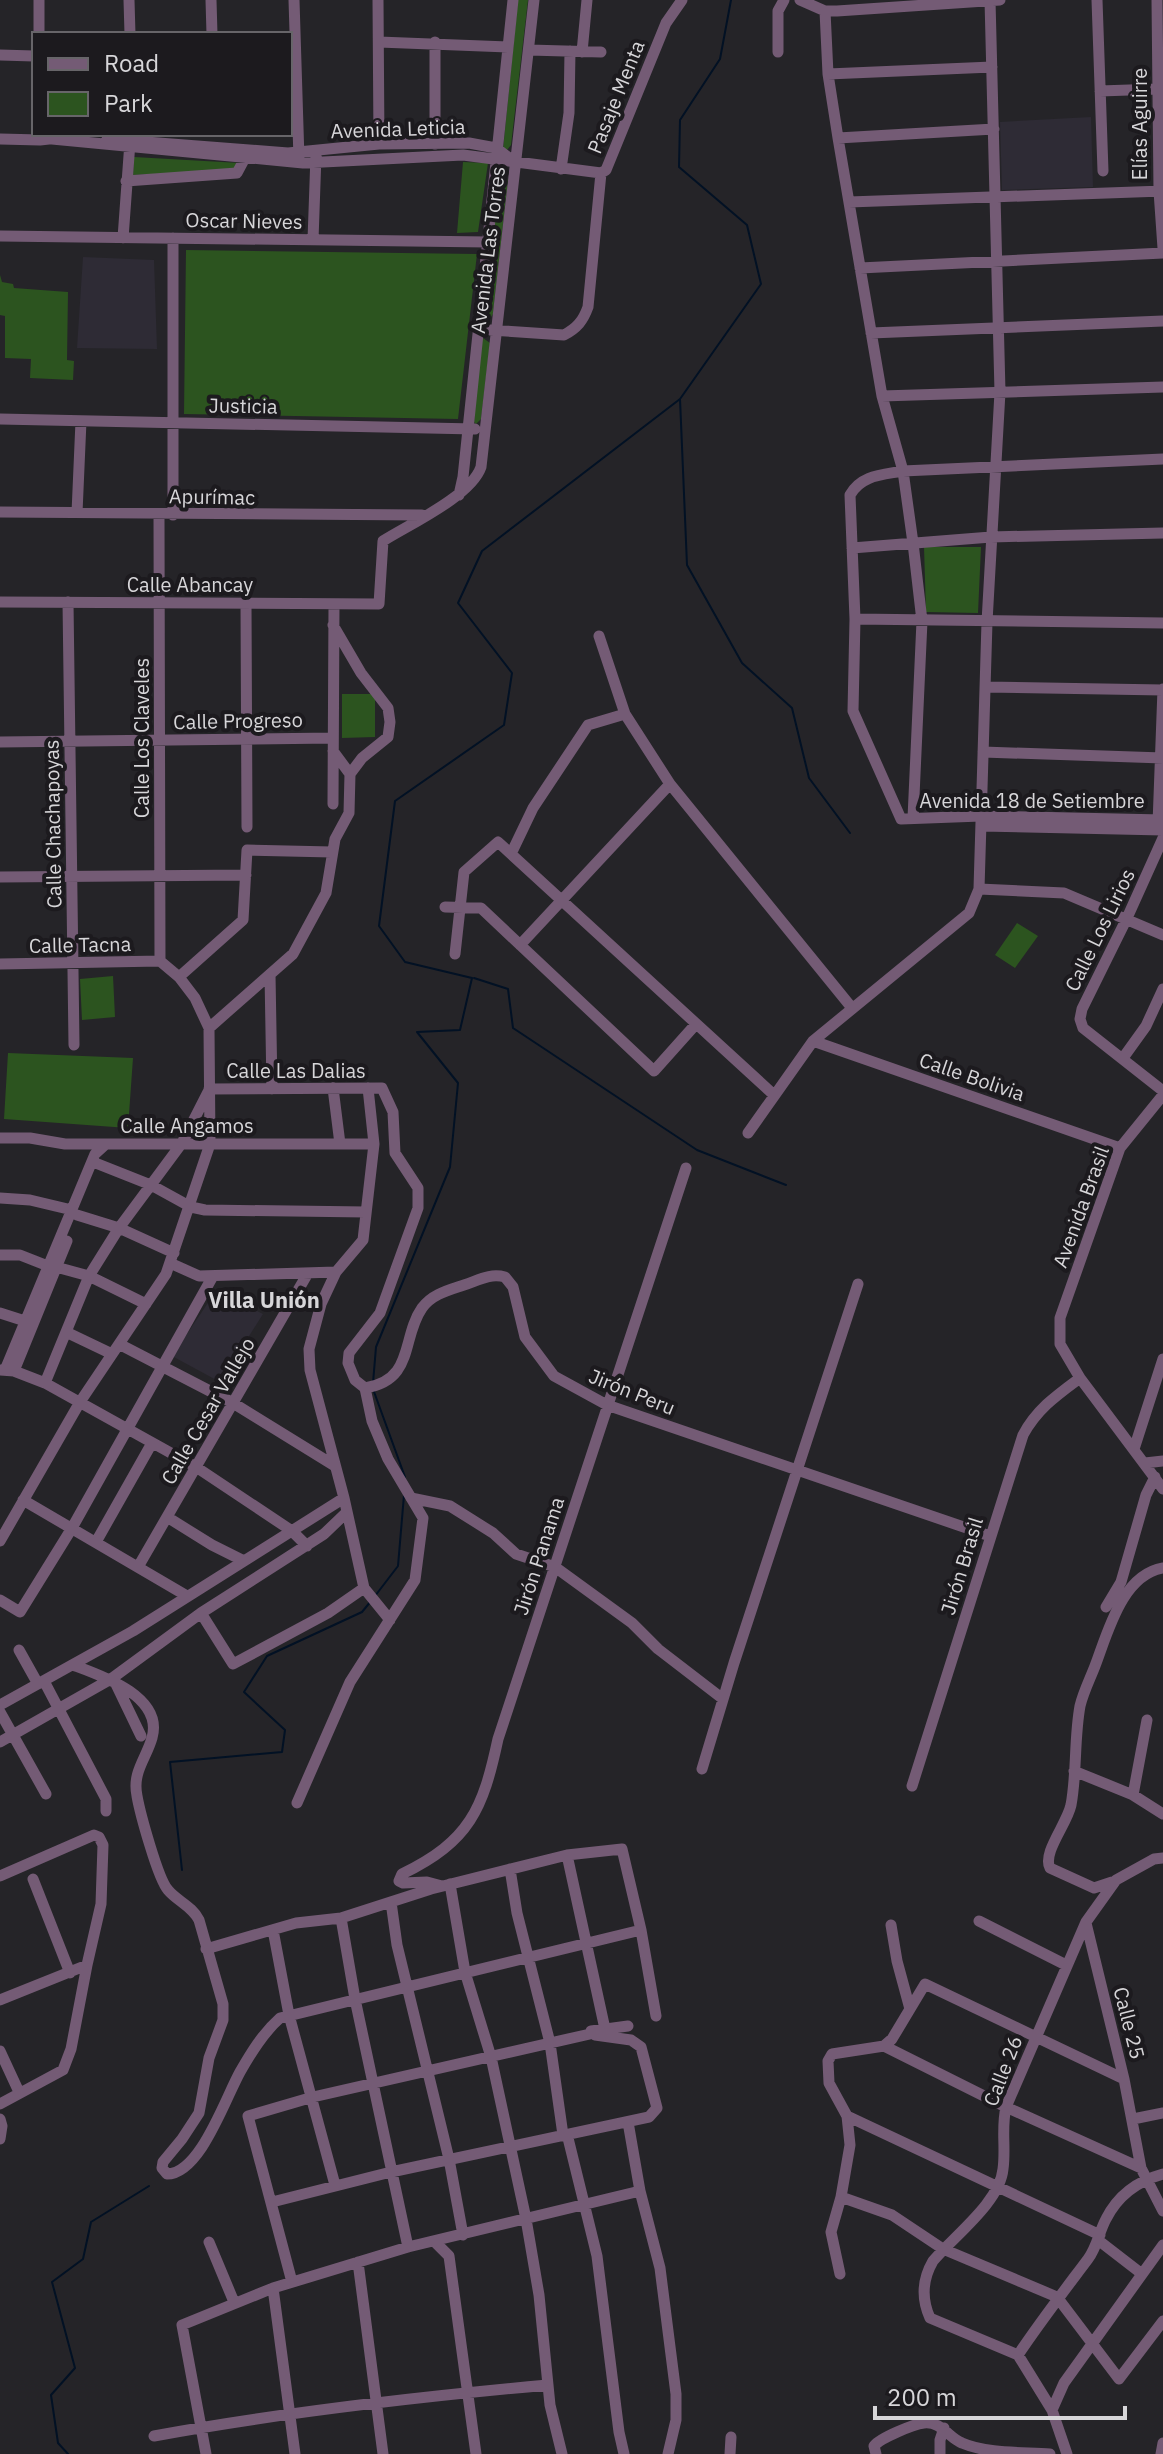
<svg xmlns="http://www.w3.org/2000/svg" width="1163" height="2454" font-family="'IBM Plex Sans',sans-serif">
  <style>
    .built { fill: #2e2b35 }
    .green { fill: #2c541f }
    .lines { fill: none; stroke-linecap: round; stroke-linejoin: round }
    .stream { stroke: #021124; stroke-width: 2 }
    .minor { stroke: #745b75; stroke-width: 11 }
    .labels { text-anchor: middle; stroke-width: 8; stroke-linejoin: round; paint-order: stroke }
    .street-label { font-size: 20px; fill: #d7d6d9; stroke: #1c1a1e }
    .neighbourhood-label { font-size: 22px; font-weight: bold; fill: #d7d6d9; stroke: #1c1a1e }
  </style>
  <rect width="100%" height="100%" fill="#252428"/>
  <path class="built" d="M1091 117 1093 187 1002 190 1000 122Z
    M83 257 154 260 157 349 77 348Z
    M216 1291 263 1314 220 1382 172 1356Z"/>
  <path class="green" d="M518 0H528L511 145 507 150 503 149Z
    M134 157 240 163 237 170 133 175Z
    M463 162 488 163 478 232 457 233Z
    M501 173 508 180 493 314 489 320H485L499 175Z
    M186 250 477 254 458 419 184 414Z
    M0 275 2 282 13 284 14 288 68 292 67 360 74 361 73 380 30 378 31 359 5 358V316L0 315Z
    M483 338 490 343 481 419 476 424 474 422 481 339Z
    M924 547H981L978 613 926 612Z
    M342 694H375V737L342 738Z
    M1017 923 1038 936 1015 968 995 955Z
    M113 976 115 1017 82 1020 80 979Z
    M8 1053 133 1058 128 1128 4 1119Z"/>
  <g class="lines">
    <path class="stream" d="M680 399 687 565 742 663 792 708 809 778 850 833
      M474 978 508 989 513 1028 697 1150 786 1185
      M373 1383 376 1347 450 1167 458 1083 417 1032 460 1030 472 978 405 962 379 926 395 801 504 725 512 673 458 603 482 551 680 399 761 284 747 225 679 167 680 120 720 59 731 0
      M373 1389 405 1477
      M375 1596 398 1566 404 1495
      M182 1870 170 1762 282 1752 285 1730 244 1692 267 1656 362 1612 371 1601
      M68 2454 58 2443 51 2395 75 2368 52 2282 83 2259 91 2222 149 2186"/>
    <path class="minor" d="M39 0V34
      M129 0 130 34
      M211 0 212 34
      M294 0 299 159
      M378 0 379 144
      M800 0 825 11H837L1000 0
      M1097 0 1103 171
      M1157 0 1159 191 1163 248
      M825 11 828 74 838 138 882 396 903 471 913 543 922 621 913 818
      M379 42 508 47
      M435 42V144
      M529 50 601 52
      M582 52 587 0
      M778 52V11L784 0
      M0 55 34 56
      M828 74 992 67
      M1100 91 1158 89
      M838 138 994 129
      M0 139 40 140 58 138
      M52 139 303 163 463 155 601 173 606 170 666 23 682 0
      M107 139 288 153 379 144 469 143 496 148 512 160
      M561 169 569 113 570 51
      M126 181 237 173 245 158
      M849 202 1163 191
      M0 236 488 242
      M123 238 130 142
      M313 240 316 155
      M860 268 1163 253
      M490 330 564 335C577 328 583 321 588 307L601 173
      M871 333 1163 321
      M882 396 1163 387
      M0 419 475 429
      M1163 459 903 471C882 475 861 475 850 495L855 619 853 711 901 819 981 816 1163 820
      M459 495 463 477 513 0
      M0 512 422 515
      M77 513 81 421
      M159 515 160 961
      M173 515V238
      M852 548 991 537 1163 533
      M0 602 379 604 383 541C410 524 471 496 481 467L534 0
      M68 602 74 1045
      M246 603 247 827
      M855 619 1163 623
      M599 636 625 714 670 784 852 1008
      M985 687 1163 690
      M0 742 333 738
      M333 751 350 774 362 758 388 737 390 722 388 708 361 673 333 625
      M983 752 1163 758
      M333 804 334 604
      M1158 824 1163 689
      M981 826 1163 830
      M1163 838 1127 918 1082 1009 1080 1019 1083 1028 1163 1091
      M511 854 533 808 588 725 625 714
      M0 877 246 875
      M979 889 1064 893 1163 935
      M445 907 481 908 654 1071 696 1024
      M520 945 670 784
      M455 954 464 872 498 842 774 1095
      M0 964 160 961
      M270 974 272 1089
      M179 977 243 920 247 850 332 852
      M209 1028 293 954 326 893 335 839 349 813 350 774
      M813 1041 1120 1148
      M1123 1058 1146 1026 1163 989
      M333 1088 340 1144
      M368 1088 374 1144 363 1240 336 1272 321 1304 309 1349 310 1370 344 1498 364 1588 390 1620
      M209 1089 382 1088 393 1112 395 1153 418 1188V1208L380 1313 349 1353 348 1363 355 1380 365 1388C415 1380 401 1338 422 1308 432 1294 449 1290 464 1285 479 1280 490 1273 505 1277L513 1287 525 1337 554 1376 607 1405 990 1536
      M1163 1095 1120 1148 1060 1318V1344L1080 1378 1163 1489
      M748 1133 813 1041 969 913 979 889 987 622 1000 392 990 0
      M0 1138H30L65 1144H374
      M98 1164 151 1185 191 1207 205 1210 366 1212
      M0 1198 30 1200 72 1210
      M77 1215 119 1228 174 1253
      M0 1255H20L48 1266
      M170 1263 199 1276 336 1272
      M56 1267 89 1276 146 1304
      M0 1313 25 1321
      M66 1332 112 1354
      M119 1344 233 1403 335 1466
      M0 1370 14 1371 45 1383 196 1467 292 1531 307 1546
      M5 1370 95 1154 106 1144
      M14 1371 67 1241
      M45 1383 89 1276 119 1228 182 1143 208 1092
      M1134 1449 1163 1359
      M1145 1463 1163 1461
      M411 1498 450 1506 493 1533 516 1554 555 1567 632 1623 658 1649 723 1699
      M23 1500 187 1596
      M167 1517 212 1545 244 1561
      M0 1541 80 1402 166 1274 210 1144 209 1028 195 998 179 977 160 961
      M96 1542 152 1443
      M138 1567 308 1273
      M0 1600 20 1612 72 1528 213 1276
      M1106 1607 1121 1582 1146 1495 1155 1477
      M201 1613 233 1664 328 1613 364 1588
      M19 1650 38 1684
      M73 1665C100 1675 164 1696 152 1738 146 1759 132 1772 137 1796 140 1813 158 1879 168 1890 177 1901 192 1906 199 1920L223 2004V2020L209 2058 199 2113 182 2139 163 2162 162 2168 167 2174C200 2174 225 2099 240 2072 251 2053 263 2033 280 2018L641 1930
      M44 1681 106 1799V1811
      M115 1682 141 1736
      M0 1705 133 1631 344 1498
      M0 1712 46 1794
      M0 1742 111 1679 201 1613 324 1534 347 1512
      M702 1769 734 1663 858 1284
      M1074 1771 1133 1795 1163 1814
      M912 1786 1023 1435C1037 1409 1057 1395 1080 1378
      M1133 1795 1147 1720
      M297 1803 350 1682 415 1580 423 1518 388 1459 372 1421 365 1388
      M567 1855 605 2029
      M510 1869 517 1913 550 2043 563 2135
      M0 1876 94 1835 99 1837 103 1845 101 1904 87 1965 0 2000
      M33 1879 70 1973
      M1112 1882 1094 1888 1050 1868C1042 1853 1067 1824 1071 1805 1077 1773 1074 1739 1080 1706 1083 1693 1090 1679 1095 1666 1108 1632 1122 1575 1163 1568
      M450 1884 465 1972 491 2057 526 2219 539 2295 550 2405 562 2454
      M442 1886 427 1882 403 1883 399 1881 402 1874C470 1841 483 1809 498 1739L686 1168
      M391 1902 397 1945 449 2159 463 2235
      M341 1918 355 1999 408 2247
      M979 1921 1066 1965
      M1086 1923 1124 2079 1141 2168 1163 2211
      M891 1925 897 1961 910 2009
      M273 1930 289 2015 335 2185
      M206 1949 296 1923 341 1918 431 1889 567 1855 622 1849 641 1930 656 2016
      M884 2046 1006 2107 1141 2168
      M0 2051 19 2092
      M0 2104 63 2070 71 2049 87 1965
      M847 2116 1100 2235
      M0 2119 2 2126 0 2139
      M1133 2119 1163 2113
      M628 2122 640 2191 660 2268 676 2394V2420L668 2454
      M567 2134 597 2256 619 2432 624 2454
      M841 2197 892 2215 943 2249 1057 2297 1119 2379 1163 2321
      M272 2202 391 2172 649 2117 657 2108 641 2047 631 2040 595 2035
      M1098 2240 1142 2274
      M209 2242 234 2302
      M435 2242 449 2256 476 2454
      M358 2262 383 2454
      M840 2274 831 2232 841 2197 850 2145 847 2116 829 2083 828 2061 832 2054 884 2046 892 2039 925 1984 1124 2079
      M292 2282 248 2116 313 2097 590 2034 591 2031 628 2026
      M273 2288 295 2454
      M1018 2355C1040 2322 1064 2291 1088 2259 1097 2247 1099 2232 1106 2219 1118 2195 1137 2181 1163 2174
      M1052 2410 1064 2383 1163 2245
      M154 2436C284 2412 417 2397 548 2385
      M206 2454 182 2325 273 2288 408 2247 640 2191
      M730 2454 731 2437
      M876 2454 874 2446C880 2438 914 2424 924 2423 941 2421 949 2438 962 2443 987 2454 1023 2452 1050 2454
      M940 2454V2440L944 2428
      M1067 2454 1052 2410 1018 2355 930 2318C921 2298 922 2280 933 2261 954 2236 1000 2202 1003 2169 1006 2148 1001 2128 1006 2107L1086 1922 1116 1880 1154 1859 1163 1858
      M1161 2454 1163 2443"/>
  </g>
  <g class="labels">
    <g class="street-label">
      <text transform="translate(616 97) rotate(-68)" y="7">Pasaje Menta</text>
      <text transform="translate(1140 124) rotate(-90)" y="7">Elías Aguirre</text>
      <text transform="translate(398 129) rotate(-2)" y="7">Avenida Leticia</text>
      <text transform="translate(244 221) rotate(1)" y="7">Oscar Nieves</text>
      <text transform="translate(488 250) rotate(-83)" y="7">Avenida Las Torres</text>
      <text transform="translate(243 406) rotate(1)" y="7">Justicia</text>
      <text transform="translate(212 497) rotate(1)" y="7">Apurímac</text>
      <text x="190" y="592">Calle Abancay</text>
      <text transform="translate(238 721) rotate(-1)" y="7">Calle Progreso</text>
      <text transform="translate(142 738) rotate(-90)" y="7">Calle Los Claveles</text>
      <text x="1032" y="808">Avenida 18 de Setiembre</text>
      <text transform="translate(53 824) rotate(-91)" y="7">Calle Chachapoyas</text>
      <text transform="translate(1100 930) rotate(-64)" y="7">Calle Los Lirios</text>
      <text transform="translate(80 945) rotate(-1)" y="7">Calle Tacna</text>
      <text x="296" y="1078">Calle Las Dalias</text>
      <text transform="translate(972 1077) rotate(19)" y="7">Calle Bolivia</text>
      <text x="187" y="1133">Calle Angamos</text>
      <text transform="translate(1081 1207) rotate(-70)" y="7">Avenida Brasil</text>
      <text transform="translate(632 1392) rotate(22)" y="7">Jirón Peru</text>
      <text transform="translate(208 1411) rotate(-60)" y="7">Calle Cesar Vallejo</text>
      <text transform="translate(539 1556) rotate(-72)" y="7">Jirón Panama</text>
      <text transform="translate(962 1566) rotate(-73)" y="7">Jirón Brasil</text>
      <text transform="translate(1129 2023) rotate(76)" y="7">Calle 25</text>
      <text transform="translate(1003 2071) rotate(-69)" y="7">Calle 26</text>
    </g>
    <g class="neighbourhood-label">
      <text x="264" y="1308">Villa Unión</text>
    </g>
  </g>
  <rect x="32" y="32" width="260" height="104" fill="#1c1a1e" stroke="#676569" stroke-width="2"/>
  <rect x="48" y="58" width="40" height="12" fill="#745b75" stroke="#676569" stroke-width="2"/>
  <text x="104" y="72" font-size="24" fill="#d7d6d9">Road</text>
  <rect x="48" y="92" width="40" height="24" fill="#2c541f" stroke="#676569" stroke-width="2"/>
  <text x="104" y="112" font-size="24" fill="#d7d6d9">Park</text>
  <path d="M875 2406v12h250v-12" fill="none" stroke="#d7d6d9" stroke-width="4"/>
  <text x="887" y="2406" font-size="24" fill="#d7d6d9" stroke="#1c1a1e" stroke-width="6" paint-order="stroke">200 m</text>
</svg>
